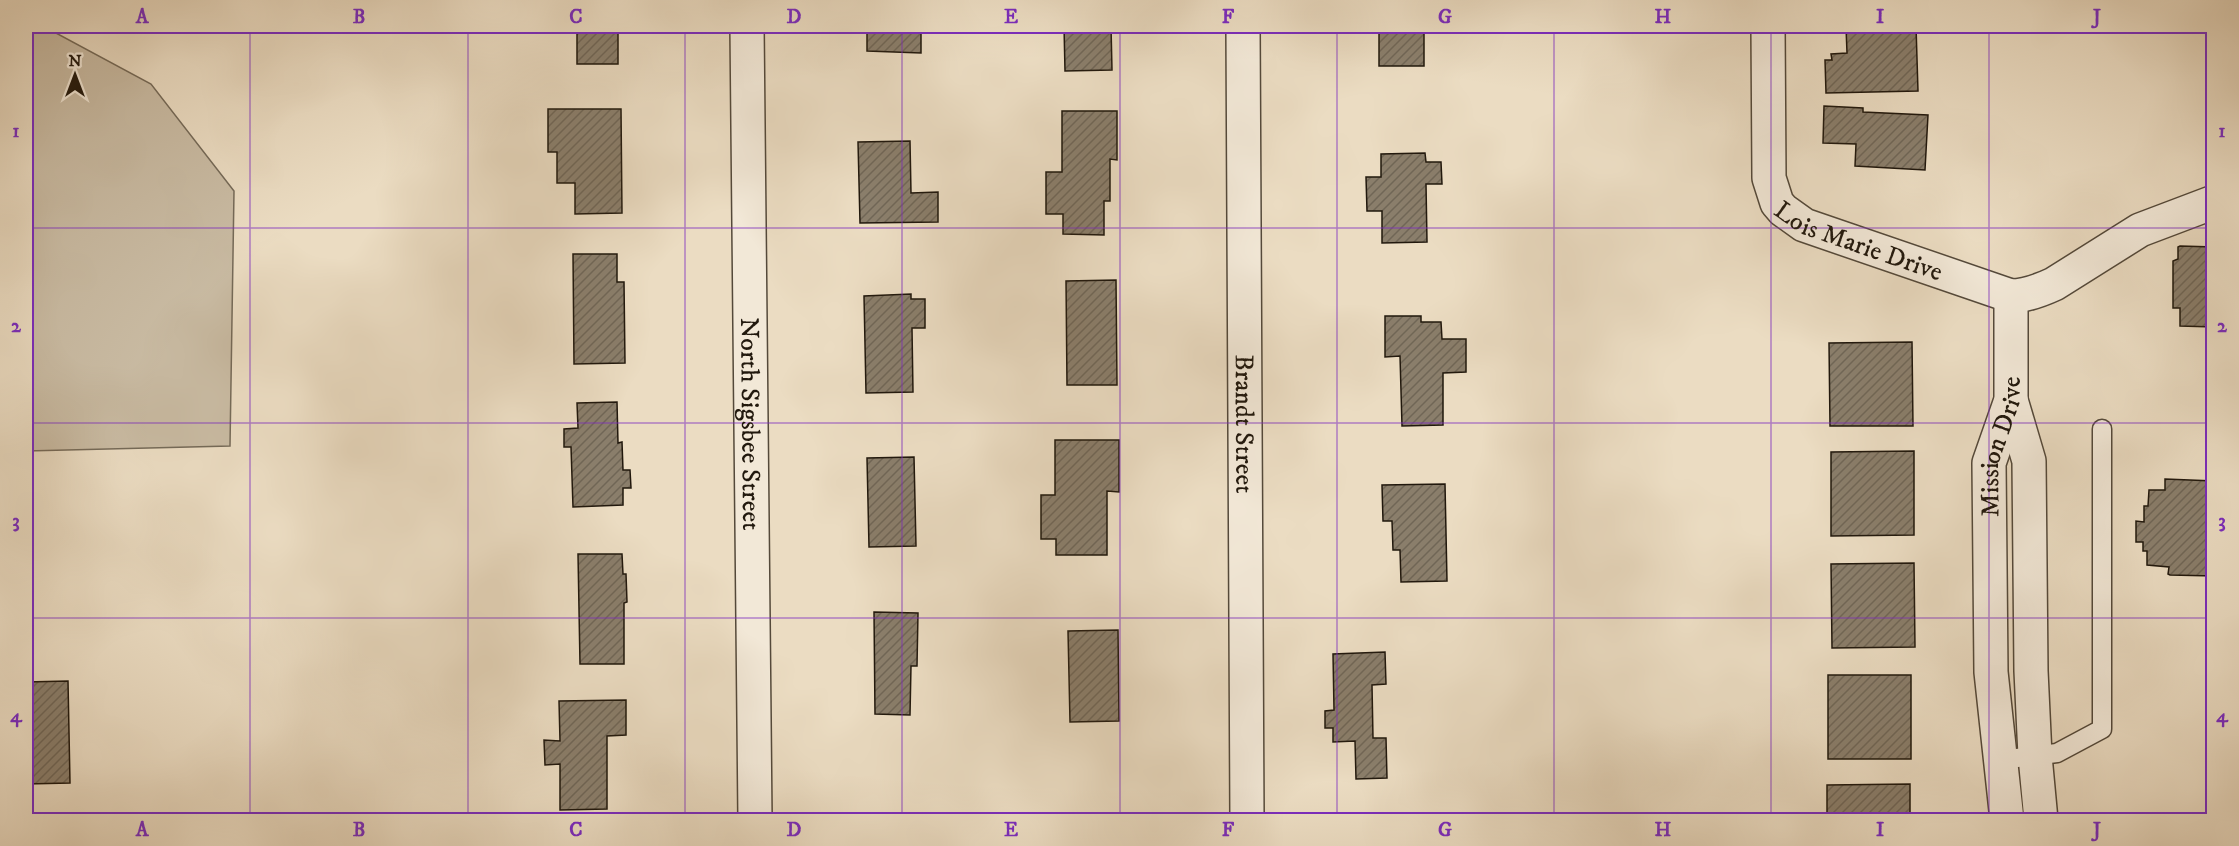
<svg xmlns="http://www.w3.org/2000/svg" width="2239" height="846" font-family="'IM FELL DW Pica',serif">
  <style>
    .pitch { fill: #c9bba3; stroke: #756a58; stroke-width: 1.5 }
    .building { fill: url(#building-hatch); stroke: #21180d; stroke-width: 1.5 }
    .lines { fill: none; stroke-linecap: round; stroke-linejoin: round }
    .service-casing { stroke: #54493a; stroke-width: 21 }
    .minor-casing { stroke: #54493a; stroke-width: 36 }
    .service { stroke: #f2e8d7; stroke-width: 18 }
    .minor { stroke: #f2e8d7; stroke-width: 33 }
    .grid { fill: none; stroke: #7b2cbf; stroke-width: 1.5; stroke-opacity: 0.55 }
    .labels { text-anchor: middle; stroke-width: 4.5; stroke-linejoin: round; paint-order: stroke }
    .street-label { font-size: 26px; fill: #21180d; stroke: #f2e8d7 }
    .neatline { fill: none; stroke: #7b2cbf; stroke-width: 2 }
    .grid-label { font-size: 20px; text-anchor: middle; font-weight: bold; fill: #7b2cbf }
  </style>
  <defs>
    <pattern id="building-hatch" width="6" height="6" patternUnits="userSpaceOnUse" patternTransform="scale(1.5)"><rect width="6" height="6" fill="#8a7e6b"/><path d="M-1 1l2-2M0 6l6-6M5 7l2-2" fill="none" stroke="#706656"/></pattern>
  </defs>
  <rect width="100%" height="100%" fill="#ebdcc2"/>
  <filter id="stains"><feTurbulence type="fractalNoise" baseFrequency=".00333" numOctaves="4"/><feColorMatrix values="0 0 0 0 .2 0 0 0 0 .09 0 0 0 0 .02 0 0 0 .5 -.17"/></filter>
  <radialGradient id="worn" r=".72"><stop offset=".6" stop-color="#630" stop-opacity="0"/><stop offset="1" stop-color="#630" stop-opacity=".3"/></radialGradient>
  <path class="pitch" d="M26 26H43L151 84 234 191 230 446 26 451Z"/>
  <path class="building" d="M577 26H618V64H577Z
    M867 26H921V53L867 51Z
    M1064 26H1111L1112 70 1065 71Z
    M1366 26H1424V66H1379V33H1366Z
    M1916 26 1918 91 1826 93 1825 60H1832L1831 54 1847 53 1846 27Z
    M1824 106 1863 108V112L1928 115 1925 170 1855 166 1856 144 1823 143Z
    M548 109H621L622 213 575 214V183H557V152H548Z
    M1062 111H1117V160L1110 159V201H1104V235L1063 234V214H1046V172H1062Z
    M910 141 911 193 938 192V222L860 223 858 142Z
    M1425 153 1426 162H1441L1442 184H1426L1427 242 1382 243V211H1367L1366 177H1381V154Z
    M2180 246 2214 247V327L2180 326V308H2173V261L2178 259V247Z
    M573 254H617V282H624L625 363 574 364Z
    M1116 280 1117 385H1067L1066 281Z
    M911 294V299H925V328H912L913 392 866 393 864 296Z
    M1385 316H1421V322H1441L1442 339H1466V372L1443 373V425L1402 426 1400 356 1385 357Z
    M1912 342 1913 426H1830L1829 343Z
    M617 402 618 443 622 442 623 470H630L631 488H623V505L573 507 571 447H564V429L578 428 577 403Z
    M1055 440H1119V492L1107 491V555H1056V539H1041V495H1055Z
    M1914 451V535L1831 536V452Z
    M914 457 916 546 869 547 867 458Z
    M2165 479 2214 481V576L2170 575 2168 574 2169 567 2147 565V551H2143V542H2136V521L2144 522V506H2148L2149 490H2165Z
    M1445 484 1447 581 1401 582 1400 550H1393L1392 521H1383L1382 485Z
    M578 554H622L623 574H626L627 602 624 603V664H580Z
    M1914 563 1915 647 1832 648 1831 564Z
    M874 612 918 613 917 666H911L910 715 875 714Z
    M1118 630 1119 721 1070 722 1068 631Z
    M1385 652 1386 684 1372 685 1373 738H1386L1387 778 1356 779 1355 741 1333 742V728H1325V711L1334 710 1333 654Z
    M1828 675H1911V759H1828Z
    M68 681 70 783 26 784V682Z
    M626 700V735L607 736V809L560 810V764L545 765 544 740 560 741 559 701Z
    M1910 784V820H1827V785Z"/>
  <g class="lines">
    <defs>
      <path id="service" d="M2001 760 2057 753 2102 729V429"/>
      <g id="minor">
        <path id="s1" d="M747 26 755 820"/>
        <path id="s2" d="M1243 26 1247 820"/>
        <path id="s3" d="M1768 26 1769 178 1777 203 1783 210 1804 225 2011 296C2025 296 2041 290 2054 284L2140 230 2214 202"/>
        <path d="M2011 400 2029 461 2031 671 2035 756 2041 820"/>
        <path id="s4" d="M2007 820 1991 672 1989 463 2011 400V296"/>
      </g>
    </defs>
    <use href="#service" class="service-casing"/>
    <use href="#minor" class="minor-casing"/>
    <use href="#service" class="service"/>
    <use href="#minor" class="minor"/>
  </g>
  <path class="grid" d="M250 26V820M468 26V820M685 26V820M902 26V820M1120 26V820M1337 26V820M1554 26V820M1771 26V820M1989 26V820M26 228H2214M26 423H2214M26 618H2214"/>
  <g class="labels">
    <g class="street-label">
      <text dy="9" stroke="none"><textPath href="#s3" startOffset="270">Lois Marie Drive</textPath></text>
      <text dy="9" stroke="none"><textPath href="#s1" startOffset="398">North Sigsbee Street</textPath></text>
      <text dy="9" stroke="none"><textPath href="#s2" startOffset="398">Brandt Street</textPath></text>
      <text dy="9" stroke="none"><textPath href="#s4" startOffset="376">Mission Drive</textPath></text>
    </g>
  </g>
  <rect width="2239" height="846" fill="none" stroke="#ebdcc2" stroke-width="66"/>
  <g transform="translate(75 75)" stroke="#f2e8d7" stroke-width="4.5" paint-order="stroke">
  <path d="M0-4.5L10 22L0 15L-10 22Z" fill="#21180d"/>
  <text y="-9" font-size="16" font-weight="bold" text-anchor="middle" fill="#21180d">N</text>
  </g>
  <rect x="33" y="33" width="2173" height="780" class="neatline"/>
  <g class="grid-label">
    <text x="142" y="23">A</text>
    <text x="359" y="23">B</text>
    <text x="576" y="23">C</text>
    <text x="794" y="23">D</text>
    <text x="1011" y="23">E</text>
    <text x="1228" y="23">F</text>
    <text x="1445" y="23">G</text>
    <text x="1663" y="23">H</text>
    <text x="1880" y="23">I</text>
    <text x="2097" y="23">J</text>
    <text x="16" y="137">1</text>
    <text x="2222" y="137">1</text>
    <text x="16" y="332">2</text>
    <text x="2222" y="332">2</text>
    <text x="16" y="527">3</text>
    <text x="2222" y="527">3</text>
    <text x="16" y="722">4</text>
    <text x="2222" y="722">4</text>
    <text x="142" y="836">A</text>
    <text x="359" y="836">B</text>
    <text x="576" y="836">C</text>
    <text x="794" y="836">D</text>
    <text x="1011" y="836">E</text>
    <text x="1228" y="836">F</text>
    <text x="1445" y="836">G</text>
    <text x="1663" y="836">H</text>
    <text x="1880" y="836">I</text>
    <text x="2097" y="836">J</text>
  </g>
  <rect width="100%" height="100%" filter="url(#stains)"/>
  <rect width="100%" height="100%" fill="url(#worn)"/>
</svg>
